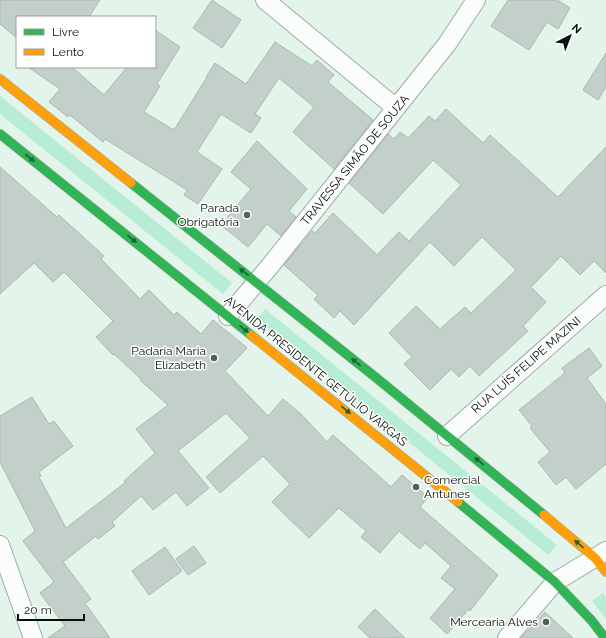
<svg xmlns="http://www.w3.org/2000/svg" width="606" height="638" font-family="Raleway,sans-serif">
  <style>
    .green { fill: #b7edd4 }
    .building { fill: #c3d0c9; stroke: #abb8b1 }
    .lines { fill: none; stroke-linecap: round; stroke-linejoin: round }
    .street-casing { stroke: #9faca5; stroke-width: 20 }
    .fast-casing { stroke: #9faca5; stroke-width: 10 }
    .slow-casing { stroke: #9faca5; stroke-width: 10 }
    .street { stroke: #fbfdfc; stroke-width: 18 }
    .fast { stroke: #30b455; stroke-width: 9 }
    .slow { stroke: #ff9f0a; stroke-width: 9 }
    .oneway { fill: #1b6230 }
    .poi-dot { fill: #536059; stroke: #fff; stroke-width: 1.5 }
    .labels { text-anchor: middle; stroke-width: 3; stroke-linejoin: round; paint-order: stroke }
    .street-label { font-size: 12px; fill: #06100b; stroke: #fff }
    .poi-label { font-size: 12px; fill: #06100b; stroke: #fff; text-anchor: end }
  </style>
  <rect width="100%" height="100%" fill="#e3f4eb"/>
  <path class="green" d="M0 96 232 283 223 294 0 114Z
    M265 309 557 545 548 555 257 319Z
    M603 593 606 597V619L592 601Z"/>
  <path class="building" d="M0 0H100L89 17H17V38L0 24Z
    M212 0 241 20 222 48 193 28Z
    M508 0H557L570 8 558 29 547 22 529 50 491 26Z
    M155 30 180 47 157 84 160 86 144 112 174 130 207 77H206L215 63 246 84 275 42 312 66 317 60 334 75 328 82 373 120 334 169 293 132 314 107 279 78 255 114 261 118 251 133 221 114 197 152 222 169 198 204 184 195 187 190 105 139 103 142 70 115 68 117 49 102 60 89 28 67H72L104 95 127 67H155Z
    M606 53V87L598 100 583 90Z
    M446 109 483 143 490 135 558 197 606 147V273L594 261 580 275 561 256 531 287 546 302 523 326 528 331 479 376 470 366 459 377 451 369 430 390 404 364 412 357 389 333 416 306 440 329 465 307 471 313 516 270 482 237 454 266 430 242 354 325 340 311 334 318 314 299 318 295 284 265 312 231 315 233 333 213 377 255 399 232 409 241 461 185 433 160 383 214 349 183 388 134 394 139 400 132 408 138 429 116 435 121Z
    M257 141 307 189 289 211 296 217 281 236 267 224 248 247 221 225 251 189 231 172Z
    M0 167 57 217 59 215 104 256 101 259 140 299 149 290 174 315 177 312 201 334 213 320 240 342 247 348 225 371 268 416 283 399 302 415 327 442 333 435 391 487 402 475 428 497 420 507 498 575 470 611 469 609 447 634 430 618 455 589 441 578 451 566 425 543 420 549 399 531 380 553 361 537 366 531 339 508 309 538 272 502 290 484 263 456 220 493 206 477 250 438 226 413 178 451 209 488 187 506 176 492 153 510 141 496 112 522 115 526 98 539 96 536 63 562 91 599 85 603 110 638H48L65 626 40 593 54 582 23 541 35 531 0 462V416L32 397 49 424 54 421 73 446 39 472 41 476 39 477 66 528 126 482 124 481 155 453 136 429 168 405 140 380 141 379 114 354 113 355 96 337 113 321 64 272 53 282 34 263 0 294Z
    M589 348 602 366 587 378 606 404V464L576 489 566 477 556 485 538 462 550 452 530 428 532 426 519 410 565 373 562 368Z
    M194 546 206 563 188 575 176 559Z
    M165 547 182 571 149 595 132 571Z
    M375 609 405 638H370L358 627Z
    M545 612 573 638H521Z"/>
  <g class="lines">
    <defs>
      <path id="street" d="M265 0 396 108
        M228 316 270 266 447 44 476 0
        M447 436 606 295
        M0 545 33 638
        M507 638 555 582 606 551"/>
      <path id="fast" d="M0 134 251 335
        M131 183 374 376 544 515
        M458 502 555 582 592 621 605 638"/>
      <path id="slow" d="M0 79 131 183
        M251 335 458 502
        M544 515 595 558 606 572"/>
    </defs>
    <use href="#street" class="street-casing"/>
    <use href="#fast" class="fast-casing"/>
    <use href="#slow" class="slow-casing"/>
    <use href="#street" class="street"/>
    <use href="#fast" class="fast"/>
    <use href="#slow" class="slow"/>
  </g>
  <defs><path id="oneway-solid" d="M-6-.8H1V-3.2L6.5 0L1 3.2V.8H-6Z"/></defs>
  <g class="oneway">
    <use href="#oneway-solid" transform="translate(30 158) rotate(39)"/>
    <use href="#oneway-solid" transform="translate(132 239) rotate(39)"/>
    <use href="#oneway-solid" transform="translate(244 272) rotate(-142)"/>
    <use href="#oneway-solid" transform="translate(244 329) rotate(39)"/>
    <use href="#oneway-solid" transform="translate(356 362) rotate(-141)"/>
    <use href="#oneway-solid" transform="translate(346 410) rotate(39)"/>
    <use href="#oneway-solid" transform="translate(479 461) rotate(-141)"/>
    <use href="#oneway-solid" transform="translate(579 544) rotate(-140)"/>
  </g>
  <g class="poi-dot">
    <circle cx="247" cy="215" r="4"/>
    <circle cx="214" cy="358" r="4"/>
    <circle cx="416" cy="487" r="4"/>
    <circle cx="546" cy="622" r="4"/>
  </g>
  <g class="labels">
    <g class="street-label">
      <text transform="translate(355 160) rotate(-51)" y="4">TRAVESSA SIMÃO DE SOUZA</text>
      <text transform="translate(526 365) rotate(-41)" y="4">RUA LUÍS FELIPE MAZINI</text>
      <text transform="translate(316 371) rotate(39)" y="4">AVENIDA PRESIDENTE GETÚLIO VARGAS</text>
    </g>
    <g class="poi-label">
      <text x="239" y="212">Parada<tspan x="239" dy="14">Obrigatória</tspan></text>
      <text x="206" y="355">Padaria Maria<tspan x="206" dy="14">Elizabeth</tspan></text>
      <text x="424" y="484" text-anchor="start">Comercial<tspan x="424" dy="14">Antunes</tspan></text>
      <text x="538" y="626">Mercearia Alves</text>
    </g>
  </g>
  <rect x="16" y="16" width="140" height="52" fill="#ffffff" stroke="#9b9f9d"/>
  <rect x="24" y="29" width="20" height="6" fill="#30b455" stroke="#9b9f9d"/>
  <text x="52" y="36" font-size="12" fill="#06100b">Livre</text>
  <rect x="24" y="49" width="20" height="6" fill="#ff9f0a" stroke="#9b9f9d"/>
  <text x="52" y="56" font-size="12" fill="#06100b">Lento</text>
  <g transform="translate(570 36) rotate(42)" stroke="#ffffff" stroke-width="3" paint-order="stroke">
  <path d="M0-3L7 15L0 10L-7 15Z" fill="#06100b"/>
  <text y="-6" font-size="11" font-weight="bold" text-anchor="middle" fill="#06100b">N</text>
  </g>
  <path d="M18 614v6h66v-6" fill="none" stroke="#06100b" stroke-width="2"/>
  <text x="24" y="614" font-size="12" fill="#06100b" stroke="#ffffff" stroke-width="3" paint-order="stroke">20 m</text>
</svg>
